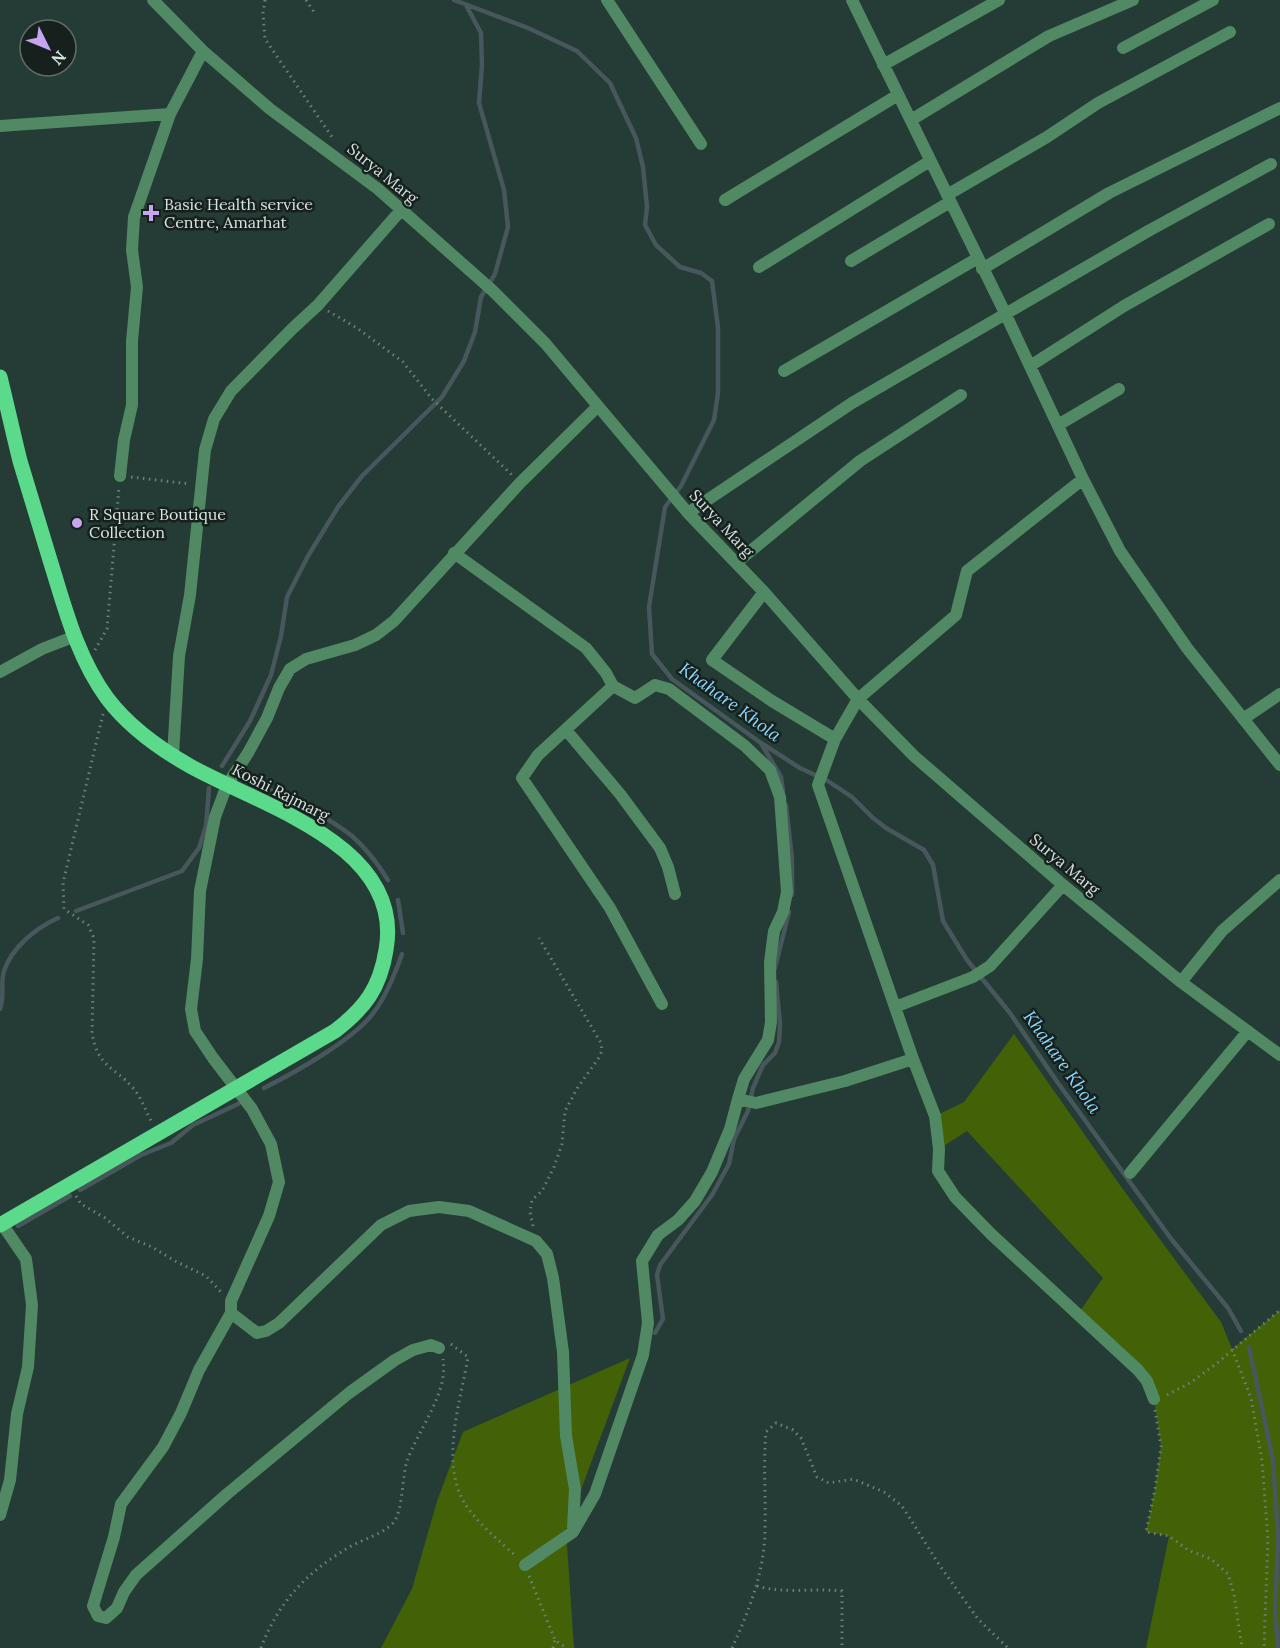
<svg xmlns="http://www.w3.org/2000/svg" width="1280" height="1648" font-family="Lora,serif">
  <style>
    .green { fill: #436208 }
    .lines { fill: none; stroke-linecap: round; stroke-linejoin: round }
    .stream { stroke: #48575b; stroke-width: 4.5 }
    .path { stroke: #6d807b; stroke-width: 3; stroke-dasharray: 1.5 4.5; stroke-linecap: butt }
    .street { stroke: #508963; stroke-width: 12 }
    .primary { stroke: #5cda8c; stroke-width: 15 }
    .poi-dot { fill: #c7a6f0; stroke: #16201d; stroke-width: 2 }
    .labels { text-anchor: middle; stroke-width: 5; stroke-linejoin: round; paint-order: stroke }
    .street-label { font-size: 16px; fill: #d5e2df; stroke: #16201d }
    .poi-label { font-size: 16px; fill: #d5e2df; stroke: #16201d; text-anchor: start }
    .water-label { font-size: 18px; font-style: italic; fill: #89d9fe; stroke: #16201d }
  </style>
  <rect width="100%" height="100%" fill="#253b36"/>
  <path class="green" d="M1014 1034 1122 1188 1221 1322 1232 1349 1280 1310V1648H1146L1169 1536 1146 1532 1155 1489 1161 1446 1154 1399 1147 1381 1078 1314 1103 1278 967 1131 939 1149 935 1116 964 1102Z
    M630 1358 566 1530 574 1648H381L412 1589 437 1501 463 1432Z"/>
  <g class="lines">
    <path class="stream" d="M454 0 528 28 577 51 610 83 636 138 643 167 647 207 645 225 656 245 680 267 701 273 712 281 718 328V393L714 420 681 486 665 507 649 607 652 654 672 679 697 697 761 743 800 768 828 781 852 797 873 818 886 828 924 850 933 865 943 921 967 960 1010 1013 1058 1083 1172 1240 1228 1308 1241 1331
      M762 745 781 777 783 791
      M222 766 250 721 271 675 281 636 287 597 308 556 338 507 362 476 442 397 464 361 475 332 481 297 495 274 508 227 504 190 479 103 482 65 481 33 467 7
      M245 777C278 795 324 813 352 836 367 849 378 864 388 880
      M786 805 792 859V895
      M398 900 403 933
      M76 911 182 871 199 848 206 826 209 788
      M775 968 789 912
      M0 1009C5 997 0 983 4 971 12 947 36 928 58 918
      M264 1088C294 1073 355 1039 374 1012 387 995 395 974 402 954
      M80 1190 141 1155 171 1143 193 1125 238 1104
      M18 1226 70 1196
      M655 1333 663 1319 657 1275 660 1265 712 1195 729 1164 734 1139 748 1111 753 1088 763 1065 775 1053 779 1042 780 1023 776 982
      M1249 1347 1273 1460 1278 1538 1275 1611 1278 1648"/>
    <path class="path" d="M265 0 263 13 265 39 332 137
      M306 0 314 12
      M328 311 357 328 403 362 432 399 512 475
      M131 477 190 484
      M95 650 107 629 119 487
      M103 714 63 883 64 909 88 925 94 938 92 1033C98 1068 114 1066 133 1088 141 1097 146 1111 151 1121
      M76 1196 81 1204 105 1218 128 1237 152 1247 175 1261 206 1276 221 1292
      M533 1226 530 1212 532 1200 542 1191 554 1167 562 1144 565 1111 578 1087 598 1059 602 1051 601 1043 539 938
      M451 1344 468 1357C461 1400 440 1461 464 1502 476 1522 499 1541 516 1556
      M1232 1349 1251 1398 1262 1461 1268 1539 1264 1648
      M1167 1395 1190 1383 1216 1364 1280 1310
      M1155 1410 1161 1446 1155 1489 1146 1532 1169 1536 1188 1550 1211 1559 1228 1574 1234 1594 1242 1648
      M529 1576 555 1640 566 1648
      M757 1586C784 1594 814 1588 842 1591V1648
      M261 1648C279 1600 309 1570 353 1545 367 1538 382 1534 393 1523 403 1512 402 1476 407 1461 418 1430 449 1392 443 1359
      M553 1648 555 1640
      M732 1648C749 1611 765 1570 765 1529 766 1496 763 1465 766 1432L776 1423 793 1430 801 1438 817 1477 829 1483 853 1479 884 1492 902 1506 940 1566 978 1619 1008 1648"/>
    <path class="street" d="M153 0 203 51 270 109 378 189 493 291 545 343 688 513 764 592 858 699 914 756 1063 885 1181 982 1280 1055
      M607 0 701 144
      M852 0 1006 315 1083 479 1120 551 1187 648 1280 765
      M1123 48 1213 0
      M883 65 999 0
      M911 120 1049 36 1133 0
      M0 126 170 114
      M947 195 1047 137 1098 103 1230 32
      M725 200 898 95
      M851 261 950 202
      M759 267 930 161
      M982 269 1109 193 1280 108
      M1030 366 1124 306 1269 224
      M784 371 978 258
      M1058 425 1119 389
      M120 476 124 440 132 405V341L137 287 132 250 134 217 170 114 203 51
      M1083 479 967 571 956 615 858 699 835 739 818 785 913 1059 935 1116 939 1149 938 1171 955 1197 991 1234 1138 1370 1147 1381 1154 1399
      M688 513 852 403 1150 230 1271 164
      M454 553 586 648 606 673 613 686 538 755 522 778 610 908 662 1004
      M736 563 860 461 961 395
      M764 592 712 660 772 701 835 739
      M0 672 42 649 73 637
      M613 686 635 698 655 685 669 689 745 746 770 770 780 797 787 892 783 912 774 931 770 962 771 1022 768 1040 744 1079 738 1099
      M1243 719 1280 694
      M566 730 620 794 660 848 668 867 675 894
      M173 755 179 656 190 595 205 450 214 419 231 391 292 329 318 305 402 209
      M1181 982 1222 931 1280 880
      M895 1007 973 977 990 966 1063 885
      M1130 1173 1248 1031
      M231 1313 257 1333 266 1331 279 1323 381 1225 409 1211 439 1207 469 1211 536 1241 547 1254 553 1278 563 1352 566 1436 575 1489 573 1528
      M439 1348 431 1345 413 1350 395 1360 349 1393 227 1494 136 1575 124 1592 117 1608 106 1618 98 1616 93 1606 114 1537 121 1504 163 1447 181 1413 199 1370 231 1313V1301L269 1216 279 1182 271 1144 252 1109 213 1058 195 1031 191 1009 197 959 200 891 215 817 227 785 248 753 267 718 279 688 290 669 306 659 355 645 376 635 394 621 520 483 598 406
      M0 1515 10 1480 17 1414 28 1367 32 1305 26 1259 2 1224
      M525 1565 573 1532 595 1494 643 1355 648 1323 642 1261 658 1235 678 1220 695 1201 712 1172 730 1129 738 1099 756 1103 845 1081 913 1059"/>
    <path class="primary" d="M0 377C7 405 13 433 20 461 30 494 40 527 50 560 65 608 77 657 107 698 128 726 160 749 190 766 259 805 405 845 386 950 380 988 365 1008 335 1031L0 1225"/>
  </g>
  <g class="poi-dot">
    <path d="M148 204h6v6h6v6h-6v6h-6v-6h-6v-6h6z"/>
    <circle cx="77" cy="523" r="6"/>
  </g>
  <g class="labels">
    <g class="street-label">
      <text transform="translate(383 173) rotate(39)" y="6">Surya Marg</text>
      <text transform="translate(722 523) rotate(47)" y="6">Surya Marg</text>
      <text transform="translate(281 792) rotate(27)" y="6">Koshi Rajmarg</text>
      <text transform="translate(1065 864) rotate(40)" y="6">Surya Marg</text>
    </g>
    <g class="poi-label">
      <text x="164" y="210">Basic Health service<tspan x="164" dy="18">Centre, Amarhat</tspan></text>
      <text x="89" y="520">R Square Boutique<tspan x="89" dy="18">Collection</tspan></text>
    </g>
    <g class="water-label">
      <text transform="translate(730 702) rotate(36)" y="6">Khahare Khola</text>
      <text transform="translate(1062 1062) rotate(55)" y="6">Khahare Khola</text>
    </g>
  </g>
  <g transform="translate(48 48) rotate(133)"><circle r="28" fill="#16201d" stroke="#626e6b" stroke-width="1.5"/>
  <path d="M0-4.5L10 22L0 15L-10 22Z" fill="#c7a6f0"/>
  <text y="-9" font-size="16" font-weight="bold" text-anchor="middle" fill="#d5e2df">N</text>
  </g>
</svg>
